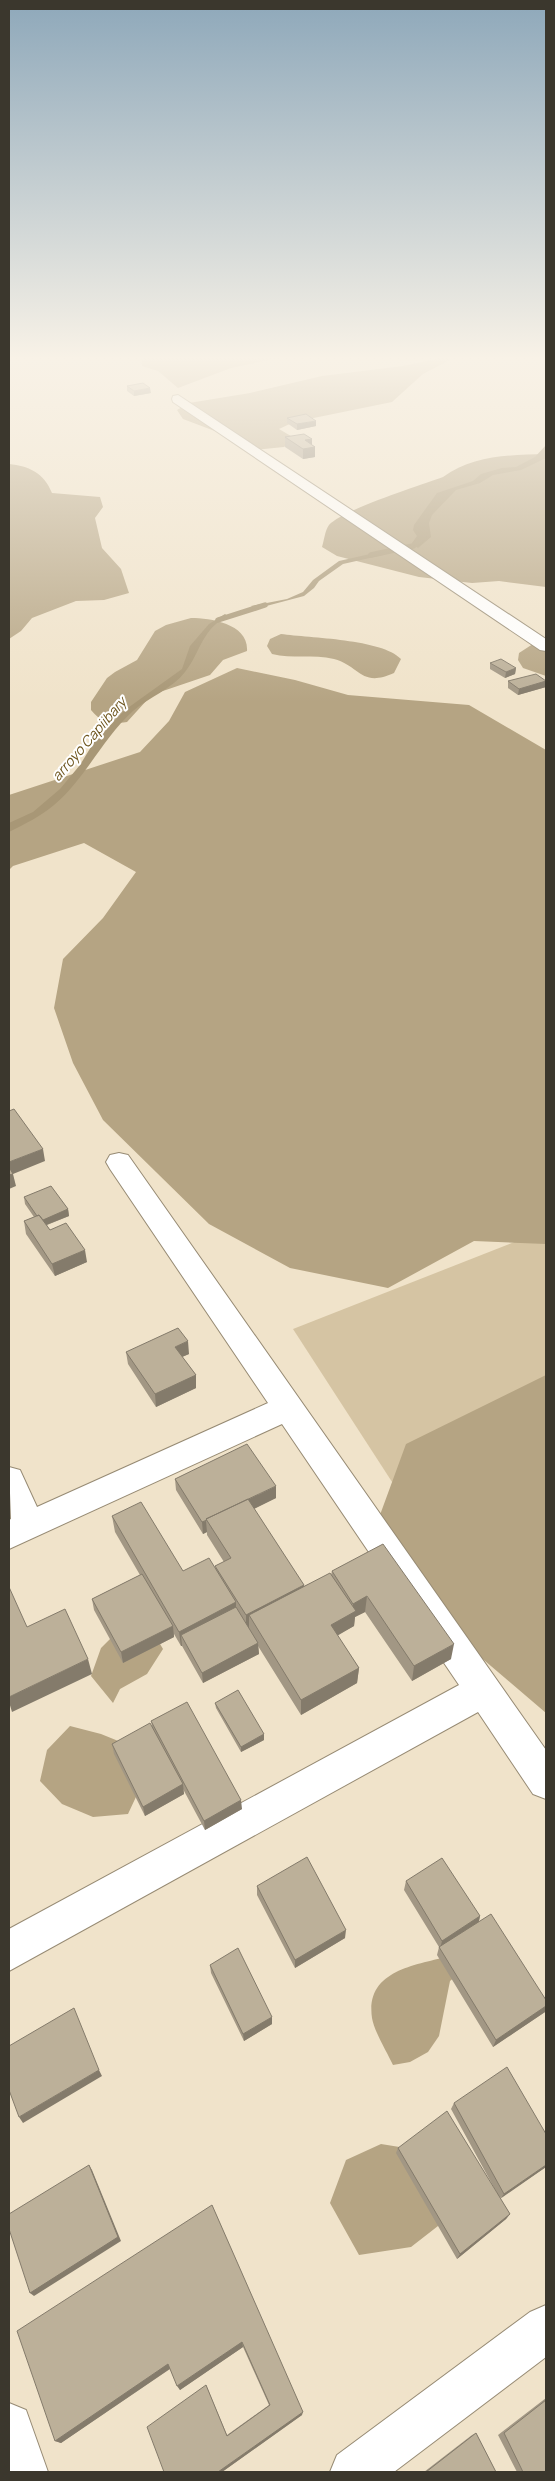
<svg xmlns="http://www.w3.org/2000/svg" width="555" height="2481" font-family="Manrope,sans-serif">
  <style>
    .green { fill: #d5c4a3 }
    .forest { fill: #b5a483 }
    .water { fill: #a89776 }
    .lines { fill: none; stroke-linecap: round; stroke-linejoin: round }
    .stream { stroke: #a89776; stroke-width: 5.5 }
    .minor-casing { stroke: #978b74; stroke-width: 2 }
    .minor { fill: #fff; fill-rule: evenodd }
    .wall { fill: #a29784 }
    .shaded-wall { fill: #847b6b }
    .building { fill: #bcb099; stroke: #847b6b }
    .labels { text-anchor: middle; stroke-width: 4; stroke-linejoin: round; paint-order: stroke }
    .far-water-label { font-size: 14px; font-style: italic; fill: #6d541c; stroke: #fff }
  </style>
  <rect width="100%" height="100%" fill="#f0e3ca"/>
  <path class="green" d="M545 1230 546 1418 394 1485 293 1329Z"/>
  <path class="forest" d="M141 355H292L231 368 178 388 158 371 142 366Z
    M454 355 446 362 423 374 392 402 294 422 279 429 296 439 284 447 245 451 228 436 183 419 177 410 189 403 250 393 322 376 403 366Z
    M546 454V587L499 581 472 583 419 577 337 556 322 547C324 541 325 530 329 525 342 510 421 485 443 477 473 455 510 455 546 454Z
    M9 464C29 466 44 473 52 493L100 497 103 507 95 518 102 548 121 569 129 593 104 600 76 601 32 618 21 631 9 639Z
    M191 618C211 618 249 624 247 651L223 660 210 675 157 693 147 700 127 722C109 724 103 724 91 710V702L107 678 115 672 137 660 155 631 166 625Z
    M281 634C310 638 382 639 401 659L394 673C361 688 360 666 334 659 313 654 292 659 272 654L267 646 270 639Z
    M536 642 546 644V676L523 668 518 660 519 653Z
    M237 668 295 680 348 695 469 705 546 750V1244L474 1241 388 1288 290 1268 209 1224 103 1120 73 1063 54 1008 63 959 103 918 136 872 84 843 13 866 9 870V795L140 752 169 721 185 692Z
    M546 1375V1713L444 1626 373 1534 406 1444Z
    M112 1637H156L163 1649 147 1674 120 1689 113 1703 91 1676 101 1648Z
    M70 1726 101 1734 143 1751 142 1784 128 1814 93 1817 62 1804 40 1781 47 1750Z
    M450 1956 478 1957 450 1981 439 2036 428 2052 410 2062 393 2065C387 2052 374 2031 372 2018 365 1970 416 1965 450 1956Z
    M381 2144 418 2150 447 2219 411 2247 359 2255 330 2203 346 2160Z"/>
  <path class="water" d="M546 445V458L521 470 493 475 480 483 456 490 432 515 429 523 431 537 418 548 412 543 417 536 413 530 414 525 437 493 473 481 481 474 502 468 516 467 535 457Z
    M379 552 383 555 343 564 319 581 314 588 304 596 255 609 251 606 287 599 303 592 313 580 339 561Z
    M225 614 229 617C203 625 200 654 185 672 172 689 149 697 133 711 102 739 86 778 54 805 41 816 25 824 9 832V823L33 812 60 789 80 765 94 742 125 710 182 669 190 646 209 624Z"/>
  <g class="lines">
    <path class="stream" d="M371 555 413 546 424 537
      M218 620 265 605"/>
    <defs>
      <path id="minor" d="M178 395 546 639V651L540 650 173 402 172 399 173 396Z
        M119 1153 128 1155 546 1750V1799L533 1794 478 1712 9 1971V1929L459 1685 282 1424 9 1549V1520L11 1519 9 1467 20 1470 37 1507 268 1403 110 1169 106 1162 110 1155Z
        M546 2305V2357L394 2472H330L337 2455 530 2312Z
        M9 2403 26 2410 48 2472H9Z"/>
    </defs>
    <use href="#minor" class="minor-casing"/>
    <use href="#minor" class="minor"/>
  </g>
  <path class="wall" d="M127 386 151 393 134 396 127 391Z
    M287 418 316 426 297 430 287 423Z
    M285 437 312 439V445L315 447V457L303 459 285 447Z
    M490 663 516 668 515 674 505 678 490 669Z
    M508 681H546V687L518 695 508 688Z
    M24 1197 68 1209 69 1216 47 1225 50 1230 87 1262 55 1276 26 1234 24 1221 34 1217 25 1204Z
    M126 1352 189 1354 182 1357 196 1375V1388L156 1407 128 1364Z
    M175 1479 276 1498 254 1509 304 1586 331 1575 332 1571 451 1659 412 1681 365 1612 355 1617 354 1626 337 1635 359 1668 357 1683 301 1715 258 1646 259 1654 203 1683 182 1646H181L174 1634V1637L123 1663 94 1610 92 1599 140 1575 115 1532 112 1516 183 1571 216 1569 215 1566 224 1562 207 1535V1532L203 1534 176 1490Z
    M215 1703 264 1740 241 1752 216 1708Z
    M151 1721 242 1809 205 1830 183 1789 184 1794 145 1816 114 1754 112 1744 152 1726Z
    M406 1881 480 1916 479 1921 546 2000V2010L545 2012 493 2047 437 1955 439 1947 404 1890Z
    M257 1886 345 1938 295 1968 257 1895Z
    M210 1965 272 2024 244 2041 211 1973Z
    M454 2103 546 2167 500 2198 510 2214 506 2219 457 2259 396 2153 398 2148 498 2195 451 2109Z
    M212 2205 302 2415 222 2472H164L206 2385 227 2435 269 2405 243 2347 180 2390 170 2369 61 2443 55 2441Z
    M546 2398V2472H517L498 2435Z
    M476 2433 496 2472H424L472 2435Z"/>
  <path class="shaded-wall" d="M150 388 151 393 134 396V391Z
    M316 421V426L297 430V424Z
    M312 439V447H315V457L303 459V449L305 440Z
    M516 668 515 674 505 678 506 672Z
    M546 681V687L518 695 519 689Z
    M43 1149 45 1161 13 1174 16 1186 9 1189V1162Z
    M68 1209 69 1216 41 1227 40 1221Z
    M85 1250 87 1262 55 1276 52 1264Z
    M188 1341 189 1354 177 1359 175 1347Z
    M196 1375V1388L156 1407 155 1394Z
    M276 1486V1498L212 1529 207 1520Z
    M206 1521 207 1532 203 1534 202 1522Z
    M304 1585V1600L249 1615V1629L246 1630V1615Z
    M367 1596 365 1612 355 1617 354 1626 330 1640 331 1625 352 1613 353 1604Z
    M236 1602V1617L181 1635 182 1646H181L179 1632Z
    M173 1626 174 1637 123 1663 121 1652Z
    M258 1643 259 1654 203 1683 202 1673Z
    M454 1644 451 1659 412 1681 414 1666Z
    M88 1659 92 1674 12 1712 9 1702V1697Z
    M359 1668 357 1683 301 1715V1700Z
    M264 1734V1740L241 1752V1747Z
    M183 1784 184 1794 145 1816 143 1807Z
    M241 1800 242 1809 205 1830 204 1821Z
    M480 1916 478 1925 440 1949 442 1941Z
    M346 1930 345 1938 295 1968V1960Z
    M546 2006V2010L545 2012 493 2047 496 2040Z
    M272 2017V2024L244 2041 243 2034Z
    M99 2070 102 2076 23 2123 19 2117Z
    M89 2165 92 2170 121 2241 34 2296 30 2293Z
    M546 2165V2167L500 2199 504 2194Z
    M510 2214 506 2219 457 2259 460 2254Z
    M242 2342 243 2347 180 2390 177 2386Z
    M168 2364 171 2368 61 2443 55 2441Z
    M303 2412 302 2415 222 2472H218Z"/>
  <path class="building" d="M143 383 150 388 134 391 127 386Z
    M306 414 316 421 297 424 287 418Z
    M304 434 312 439 305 440 315 447 303 449 285 437Z
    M501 659 516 668 506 672 490 663Z
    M536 674 546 681 519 689 508 681Z
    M14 1109 43 1149 9 1162V1111Z
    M9 1167 13 1174 9 1175Z
    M51 1186 68 1209 43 1220 39 1215 37 1216 24 1197Z
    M39 1215 50 1230 66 1223 85 1250 52 1264 24 1221Z
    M178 1328 188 1341 175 1347 196 1375 155 1394 126 1352Z
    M247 1444 276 1486 206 1519 207 1520 202 1522 175 1479Z
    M248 1499 304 1585 246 1615 215 1566 231 1558 206 1519Z
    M141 1502 183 1571 209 1558 236 1602 179 1632 112 1516Z
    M383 1544 454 1644 414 1666 367 1596 353 1604 332 1571Z
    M330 1573 356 1611 331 1625 359 1668 301 1700 249 1615Z
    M142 1574 173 1626 121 1652 92 1599Z
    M9 1587 27 1627 65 1609 88 1659 9 1697Z
    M236 1607 258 1643 202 1673 181 1635Z
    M238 1690 264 1734 241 1747 215 1703Z
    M187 1702 241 1800 204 1821 151 1721Z
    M150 1723 183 1784 143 1807 112 1744Z
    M307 1857 346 1930 295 1960 257 1886Z
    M442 1858 480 1916 442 1941 406 1881Z
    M491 1914 546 2000V2006L496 2040 439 1947Z
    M238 1948 272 2017 243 2034 210 1965Z
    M74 2008 99 2070 19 2117 9 2090V2046Z
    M507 2067 546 2134V2165L504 2194 454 2103Z
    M447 2111 510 2214 460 2254 398 2148Z
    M89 2165 118 2237 30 2293 9 2229V2214Z
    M212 2205 303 2412 218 2472H164L147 2427 206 2385 227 2436 270 2405 242 2342 177 2386 168 2364 55 2441 17 2331Z
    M546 2400V2472H523L504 2433Z
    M476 2433 496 2472H426Z"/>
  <linearGradient id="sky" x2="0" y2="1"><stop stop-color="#8ea8ba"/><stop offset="0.51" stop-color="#f8f2e7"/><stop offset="1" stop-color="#f8f2e7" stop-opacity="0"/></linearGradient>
  <rect width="555" height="702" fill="url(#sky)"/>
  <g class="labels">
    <g class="far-water-label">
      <text transform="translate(89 739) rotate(-49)" y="5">arroyo Capiibary</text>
    </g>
  </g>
  <rect width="555" height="2481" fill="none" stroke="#3b372d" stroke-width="20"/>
</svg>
